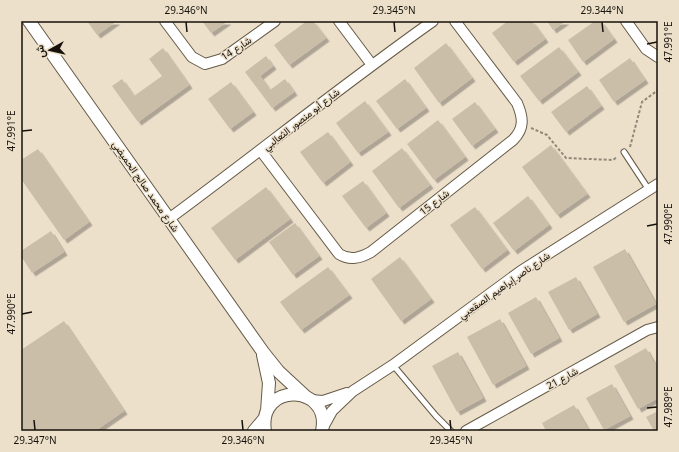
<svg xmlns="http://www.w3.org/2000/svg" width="679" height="452" font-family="'Noto Sans',Vazirmatn,sans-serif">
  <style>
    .building { fill: #cbbea9; filter: url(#shadow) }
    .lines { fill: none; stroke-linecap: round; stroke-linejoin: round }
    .service-casing { stroke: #655a47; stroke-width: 7 }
    .minor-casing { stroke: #655a47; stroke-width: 12 }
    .tertiary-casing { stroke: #655a47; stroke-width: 14 }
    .path { stroke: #928879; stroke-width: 2; stroke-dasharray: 3 2; stroke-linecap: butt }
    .service { stroke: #fff; stroke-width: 5 }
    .minor { stroke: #fff; stroke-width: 10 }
    .tertiary { stroke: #fff; stroke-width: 12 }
    .ticks { fill: none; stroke: #16110a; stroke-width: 1.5 }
    .labels { text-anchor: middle; stroke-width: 3; stroke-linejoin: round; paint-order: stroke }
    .street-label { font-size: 10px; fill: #16110a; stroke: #ede0cb }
    .neatline { fill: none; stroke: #16110a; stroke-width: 1.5 }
    .ticks-label { font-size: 10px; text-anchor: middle; fill: #16110a }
  </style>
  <defs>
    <filter id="shadow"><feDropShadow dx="3.5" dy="3.5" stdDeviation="0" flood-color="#0004"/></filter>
  </defs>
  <rect width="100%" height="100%" fill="#ede0cb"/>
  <path class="building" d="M87 21H117L97 35Z
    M202 21H228L211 33Z
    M307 21H313L326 38 289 65 274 45Z
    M508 21H532L545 39 514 62 492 33Z
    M547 21H566L553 30Z
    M595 21H601L614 39 583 62 568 40Z
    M446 43 472 78 439 103 414 68Z
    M559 47 578 72 539 101 520 76Z
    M163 48 189 85 138 122 112 86 122 79 134 96 162 76 149 59Z
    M266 56 273 66 260 76 270 90 285 79 294 92 272 108 245 72Z
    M630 58 645 80 614 102 599 80Z
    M405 79 426 108 397 129 376 101Z
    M231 82 253 112 230 129 208 99Z
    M587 86 601 106 566 132 551 112Z
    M365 101 388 132 358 153 336 123Z
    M475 102 495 129 472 146 452 119Z
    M438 120 465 157 434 180 407 144Z
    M328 132 350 162 323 183 300 152Z
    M551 145 587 194 557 215 522 167Z
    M402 148 430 185 399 208 372 171Z
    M38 149 89 222 64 240 21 179V160Z
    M363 181 386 213 366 228 342 196Z
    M266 187 290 219 235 260 211 228Z
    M528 196 549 225 514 251 493 223Z
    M475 207 507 250 482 269 450 225Z
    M295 223 319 256 293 275 269 242Z
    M51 231 64 252 32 273 21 256V251Z
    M625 249 656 304 624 322 593 267Z
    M400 257 431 299 401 321 371 279Z
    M328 267 349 295 301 330 280 302Z
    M576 277 597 314 569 330 548 292Z
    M536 297 559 338 531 354 508 313Z
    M500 319 526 366 493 385 467 337Z
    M64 321 124 411 95 431H21V350Z
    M646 348 658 370V398L638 409 614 366Z
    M458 352 483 398 457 412 432 366Z
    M612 384 630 416 604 430 586 398Z
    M574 405 589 431H546L542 423Z
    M658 411V431H654L646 417Z"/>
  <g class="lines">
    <defs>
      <path id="service" d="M624 152 649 190
        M393 365 436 416 451 431"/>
      <path id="minor" d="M165 21 192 57 205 64 222 59 275 21
        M339 21 372 65
        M626 21 646 49 658 57
        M261 151 339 254C350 261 360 258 371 252L513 140C525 128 523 117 517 103L455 21
        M170 218C258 153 344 84 433 21
        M311 400 323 401 347 393
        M322 429 332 411 353 391 393 365 521 271 658 184
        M466 431 647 330 658 327"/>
      <path id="tertiary" d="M29 21 263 352 279 372 306 397
        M263 355 269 383 267 411
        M254 431 265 418
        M265 431C257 381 332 384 322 431"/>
    </defs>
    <use href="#service" class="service-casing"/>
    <use href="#minor" class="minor-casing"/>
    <use href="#tertiary" class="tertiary-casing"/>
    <path class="path" d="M531 128 547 135 566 158 613 160 617 157
      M630 147 642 102 658 90"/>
    <use href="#service" class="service"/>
    <use href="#minor" class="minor"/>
    <use href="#tertiary" class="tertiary"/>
  </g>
  <path class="ticks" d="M186 22 187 32M394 22 395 32M602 22 603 32M647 44 657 42M22 131 32 130M647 226 657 224M22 314 32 312M647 408 657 407M34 420 35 430M242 420 243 430M450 420 451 430"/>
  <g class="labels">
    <g class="street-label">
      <text transform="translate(236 48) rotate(-34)" y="4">شارع 14</text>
      <text transform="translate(301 119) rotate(-38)" y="4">شارع أبو منصور الثعالبي</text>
      <text transform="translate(146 186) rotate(55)" y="4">شارع محمد صالح الحميضي</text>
      <text transform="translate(434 202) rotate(-38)" y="4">شارع 15</text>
      <text transform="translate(504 285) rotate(-35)" y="4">شارع ناصر إبراهيم الصقعبي</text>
      <text transform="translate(562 378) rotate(-29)" y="4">شارع 21</text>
    </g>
  </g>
  <rect width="679" height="452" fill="none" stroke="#ede0cb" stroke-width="44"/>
  <g transform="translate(50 50) rotate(262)" stroke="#ede0cb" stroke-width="3" paint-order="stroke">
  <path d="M0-3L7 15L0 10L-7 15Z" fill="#16110a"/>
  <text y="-6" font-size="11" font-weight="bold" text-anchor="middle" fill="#16110a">ش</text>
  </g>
  <rect x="22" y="22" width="635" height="408" class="neatline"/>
  <g class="ticks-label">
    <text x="186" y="14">29.346°N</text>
    <text x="394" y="14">29.345°N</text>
    <text x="602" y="14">29.344°N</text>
    <text transform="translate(668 42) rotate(-90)" y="4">47.991°E</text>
    <text transform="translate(11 131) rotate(-90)" y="4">47.991°E</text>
    <text transform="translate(668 224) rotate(-90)" y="4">47.990°E</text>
    <text transform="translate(11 314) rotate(-90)" y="4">47.990°E</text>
    <text transform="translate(668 407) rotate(-90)" y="4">47.989°E</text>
    <text x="35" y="444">29.347°N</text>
    <text x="243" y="444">29.346°N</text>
    <text x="451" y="444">29.345°N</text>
  </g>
</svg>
